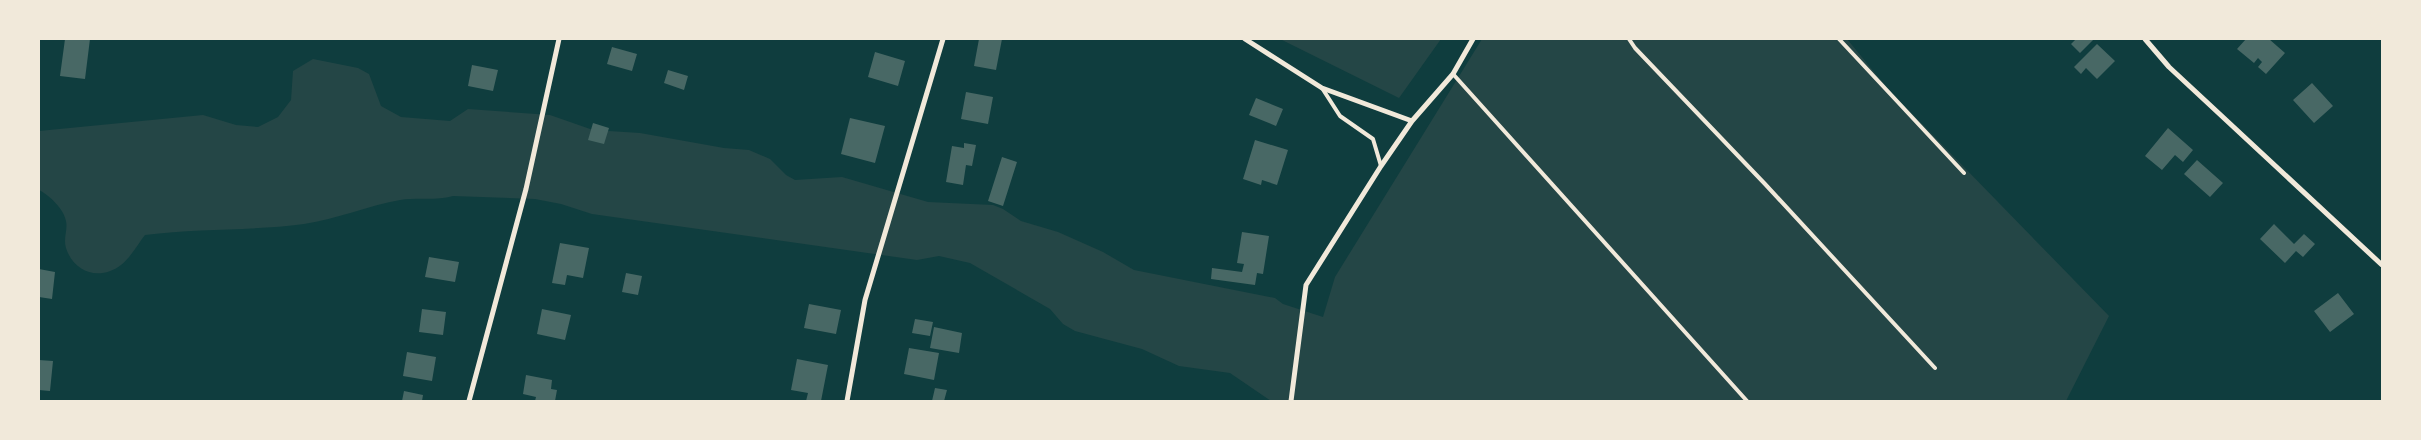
<svg xmlns="http://www.w3.org/2000/svg" width="2421" height="440" font-family="'Fira Sans',sans-serif">
  <style>
    .green { fill: #244646 }
    .building { fill: #486865 }
    .lines { fill: none; stroke-linecap: round; stroke-linejoin: round }
    .service { stroke: #f1e9da; stroke-width: 4 }
    .minor { stroke: #f1e9da; stroke-width: 5 }
  </style>
  <rect width="100%" height="100%" fill="#0f3d3e"/>
  <path class="green" d="M1280 39H1441L1399 98Z
    M1482 39H1847L1888 89 2109 316 2066 401H1271L1230 373 1179 366 1142 349 1075 331 1063 324 1050 309 970 263 939 256 917 260 592 214 561 204 535 199 453 196C436 201 418 197 400 200 367 206 337 219 304 224 251 231 198 228 145 235 138 244 130 258 121 265 100 281 74 273 66 248 63 238 68 230 66 221 64 209 49 195 39 190V131L203 115 236 125 258 127 278 117 291 100 293 71 313 59 358 68 369 74 381 106 401 117 450 121 468 109 550 115 593 130 640 133 724 148 749 150 770 159 786 175 795 180 842 177 928 202 993 205 1003 209 1021 221 1058 232 1103 252 1134 270 1275 298 1283 304 1323 317 1335 277Z"/>
  <path class="building" d="M65 39H90L85 79 60 76Z
    M979 39H1002L996 70 974 66Z
    M2076 39H2094L2080 53 2071 44Z
    M2246 39H2269L2285 53 2266 74 2258 67 2262 62 2258 58 2254 63 2237 49Z
    M2097 44 2115 61 2097 79 2086 68 2081 74 2074 67Z
    M612 47 637 54 632 71 607 64Z
    M875 52 905 61 898 86 868 77Z
    M472 65 498 70 493 91 468 86Z
    M668 70 688 76 684 90 664 83Z
    M2312 83 2333 106 2314 123 2293 100Z
    M966 92 993 97 988 124 961 119Z
    M1256 98 1283 109 1276 126 1249 115Z
    M850 118 885 126 875 163 841 154Z
    M593 123 609 128 604 144 588 140Z
    M2168 128 2193 150 2183 162 2175 155 2162 170 2145 156Z
    M1255 140 1288 150 1277 185 1262 180 1261 185 1243 179Z
    M964 143 976 145 972 166 966 165 963 185 946 182 952 146 964 148Z
    M1002 157 1017 162 1003 206 988 201Z
    M2197 160 2223 183 2210 197 2184 174Z
    M2274 224 2294 244 2304 234 2315 244 2303 257 2296 251 2285 263 2260 239Z
    M1242 232 1269 236 1263 274 1257 273 1255 285 1211 279 1212 268 1242 272 1244 264 1237 263Z
    M560 243 589 248 583 278 567 275 565 285 552 283Z
    M429 257 459 262 455 282 425 277Z
    M39 269 55 272 52 299 39 297Z
    M626 273 642 276 638 295 622 292Z
    M2338 293 2354 314 2330 332 2314 311Z
    M809 304 841 310 836 334 804 328Z
    M422 309 446 312 443 335 419 332Z
    M542 309 571 315 565 340 537 334Z
    M915 319 933 322 930 336 912 333Z
    M934 327 962 333 959 353 930 348Z
    M909 348 939 353 934 380 904 374Z
    M407 352 436 357 432 381 403 376Z
    M797 359 828 365 821 401H806L808 393 791 390Z
    M39 360 53 361 50 391 39 390Z
    M526 375 552 380 551 389 557 390 555 401H535L536 397 523 394Z
    M935 388 947 390 944 401H932Z
    M404 391 423 395 422 401H402Z"/>
  <g class="lines">
    <path class="service" d="M1629 39 1635 48 1765 184 1935 368
      M1839 39 1964 173
      M1453 74 1747 401
      M1322 88 1340 116 1373 139 1381 166"/>
    <path class="minor" d="M1245 39 1322 88 1412 121
      M2145 39 2169 67 2382 265
      M469 401 526 189 559 39
      M847 401 865 300 943 39
      M1291 401 1306 285 1381 166 1412 121 1453 74 1473 39"/>
  </g>
  <rect width="2421" height="440" fill="none" stroke="#f1e9da" stroke-width="80"/>
</svg>
